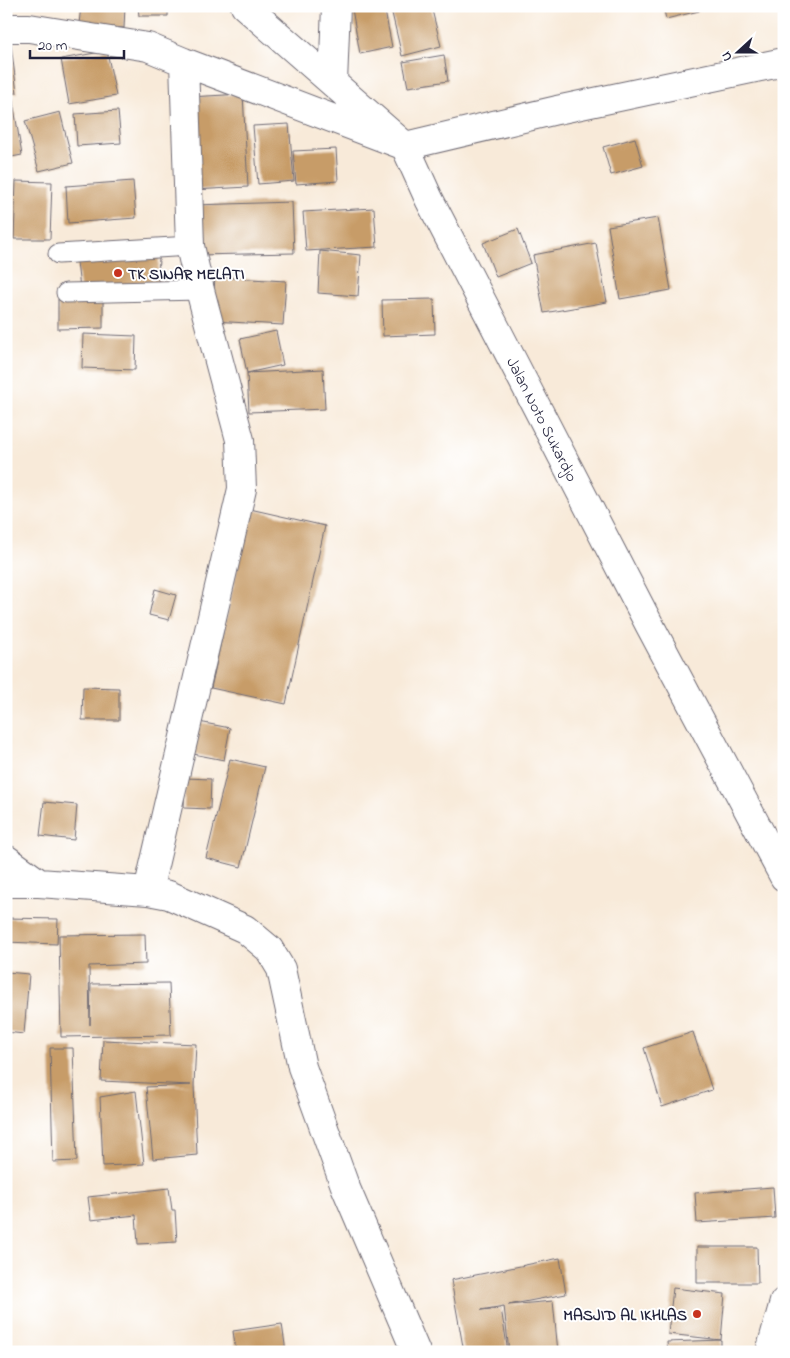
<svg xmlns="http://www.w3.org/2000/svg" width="790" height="1358" font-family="'Indie Flower',sans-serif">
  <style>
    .building { fill: #c79c67 }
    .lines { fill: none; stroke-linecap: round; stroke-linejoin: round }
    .service-casing { stroke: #6d6872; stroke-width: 21 }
    .minor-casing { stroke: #6d6872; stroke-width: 30 }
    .service { stroke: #fff; stroke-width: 19 }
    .minor { stroke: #fff; stroke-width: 28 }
    .poi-dot { fill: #c8321e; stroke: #fff; stroke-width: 2 }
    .labels { text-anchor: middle; stroke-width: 4; stroke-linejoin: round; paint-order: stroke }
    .poi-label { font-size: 16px; font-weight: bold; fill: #22223b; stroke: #fff; text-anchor: start }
    .street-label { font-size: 16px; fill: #22223b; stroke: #fff }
  </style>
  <rect width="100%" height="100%" fill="#fff"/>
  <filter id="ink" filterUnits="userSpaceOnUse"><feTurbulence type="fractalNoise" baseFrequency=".02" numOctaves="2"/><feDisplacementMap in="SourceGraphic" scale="10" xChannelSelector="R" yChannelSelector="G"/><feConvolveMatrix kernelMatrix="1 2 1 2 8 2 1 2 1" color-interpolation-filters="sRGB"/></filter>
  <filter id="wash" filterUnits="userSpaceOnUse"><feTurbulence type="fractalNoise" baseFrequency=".0096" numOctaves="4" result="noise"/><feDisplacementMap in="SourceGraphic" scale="20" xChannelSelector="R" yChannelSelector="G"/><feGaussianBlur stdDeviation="1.12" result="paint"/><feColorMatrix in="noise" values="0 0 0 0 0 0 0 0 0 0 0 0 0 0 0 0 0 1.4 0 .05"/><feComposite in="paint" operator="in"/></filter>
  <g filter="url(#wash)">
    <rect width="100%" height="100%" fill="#f8ead9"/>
    <g id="blocks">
      <path class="building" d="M81 6H125L124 28 79 24Z
        M138 6H168V16H139Z
        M371 6H384L392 47 360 54 352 9Z
        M401 6H431L441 46 402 56 391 9Z
        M663 6H698L699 11 666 19Z
        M10 36 17 93H6V37Z
        M107 51 116 96 69 104 61 59Z
        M444 55 448 81 408 87 403 62Z
        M243 94 248 187 194 190 189 97Z
        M12 96 22 155 6 158V97Z
        M118 111 121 143 77 146 75 114Z
        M60 112 73 163 39 171 25 121Z
        M289 124 294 181 258 184 253 126Z
        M635 138 643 166 611 175 603 147Z
        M336 149 338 181 296 184 293 151Z
        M16 181 52 182 50 239H14Z
        M133 181 136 218 68 223 66 186Z
        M292 202 294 253 196 255 194 205Z
        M374 208 377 247 306 251 303 212Z
        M658 218 671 290 620 299 608 226Z
        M518 229 531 263 496 277 483 243Z
        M596 243 607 302 544 313 533 255Z
        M320 251 361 255 358 296 318 293Z
        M159 257 158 283 80 288 77 262Z
        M215 277 286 281 283 325 212 321Z
        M58 299H103V328L58 329Z
        M434 299 435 334 383 336 382 300Z
        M276 331 283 365 247 373 323 369 325 409 249 412 247 373 240 339Z
        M83 334 136 336 135 370 82 368Z
        M250 509 325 526 286 704 211 688Z
        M155 589 176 595 169 620 149 615Z
        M83 687 119 688V720H82Z
        M199 722 230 728 224 760 193 754Z
        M230 759 265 767 241 867 206 858Z
        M185 778 211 779 210 809 184 808Z
        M44 802 77 805 74 840 40 836Z
        M6 918 58 919 57 944 6 942Z
        M145 934 146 964 89 966 90 1025 91 984 169 983 171 1035 61 1037 59 935Z
        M6 972 29 974 24 1034 6 1032Z
        M693 1032 712 1090 662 1107 644 1048Z
        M103 1040 196 1044 194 1085 197 1155 153 1159 146 1087 191 1085 101 1081Z
        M50 1048H73L77 1161 53 1162Z
        M136 1091 144 1164 103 1166 100 1097Z
        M773 1187 775 1218 697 1223 695 1193Z
        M169 1188 172 1210H175L177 1242 138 1244 136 1215 91 1220 88 1197Z
        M697 1247H757L758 1283H697Z
        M560 1258 566 1294 508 1305 553 1301 558 1352H509L504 1306 481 1310 501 1308 508 1352H464L451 1280Z
        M673 1288 725 1294 721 1340 668 1334Z
        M282 1324 286 1352H236L233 1331Z
        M721 1340V1352H668L667 1342Z"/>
    </g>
  </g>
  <g filter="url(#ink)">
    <use href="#blocks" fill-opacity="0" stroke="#6d6872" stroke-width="1"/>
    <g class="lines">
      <defs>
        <path id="service" d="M58 254 190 246
          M66 293 200 290"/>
        <path id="minor" d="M245 6 405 146 429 199 649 624 784 877
          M6 28H29L148 47 184 62 405 146 557 110 784 62
          M333 83 336 6
          M6 859 39 883
          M6 883H39L148 891 169 895 245 929 269 949 281 969 302 1067 345 1186 416 1352
          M148 891 242 489 240 440 200 290 190 246 184 62
          M770 1352 784 1302"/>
      </defs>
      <use href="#service" class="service-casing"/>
      <use href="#minor" class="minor-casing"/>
      <use href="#service" class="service"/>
      <use href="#minor" class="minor"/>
    </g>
  </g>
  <g class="poi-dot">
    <circle cx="118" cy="273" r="5"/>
    <circle cx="697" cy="1314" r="5"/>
  </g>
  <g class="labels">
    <g class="poi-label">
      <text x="128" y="279">TK SINAR MELATI</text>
      <text x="687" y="1320" text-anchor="end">MASJID AL IKHLAS</text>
    </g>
    <g class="street-label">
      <text transform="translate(543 419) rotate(63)" y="6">Jalan Noto Sukardjo</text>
    </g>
  </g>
  <rect width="790" height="1358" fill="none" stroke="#fff" stroke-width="25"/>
  <g transform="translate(738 52) rotate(249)" stroke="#ffffff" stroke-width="4" paint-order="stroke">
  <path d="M0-4L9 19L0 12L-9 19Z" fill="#22223b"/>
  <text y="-8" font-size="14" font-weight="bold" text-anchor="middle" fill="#22223b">U</text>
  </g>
  <path d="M30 50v8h94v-8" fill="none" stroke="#22223b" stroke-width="2.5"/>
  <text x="38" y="50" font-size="15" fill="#22223b" stroke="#ffffff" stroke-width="4" paint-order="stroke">20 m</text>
</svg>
